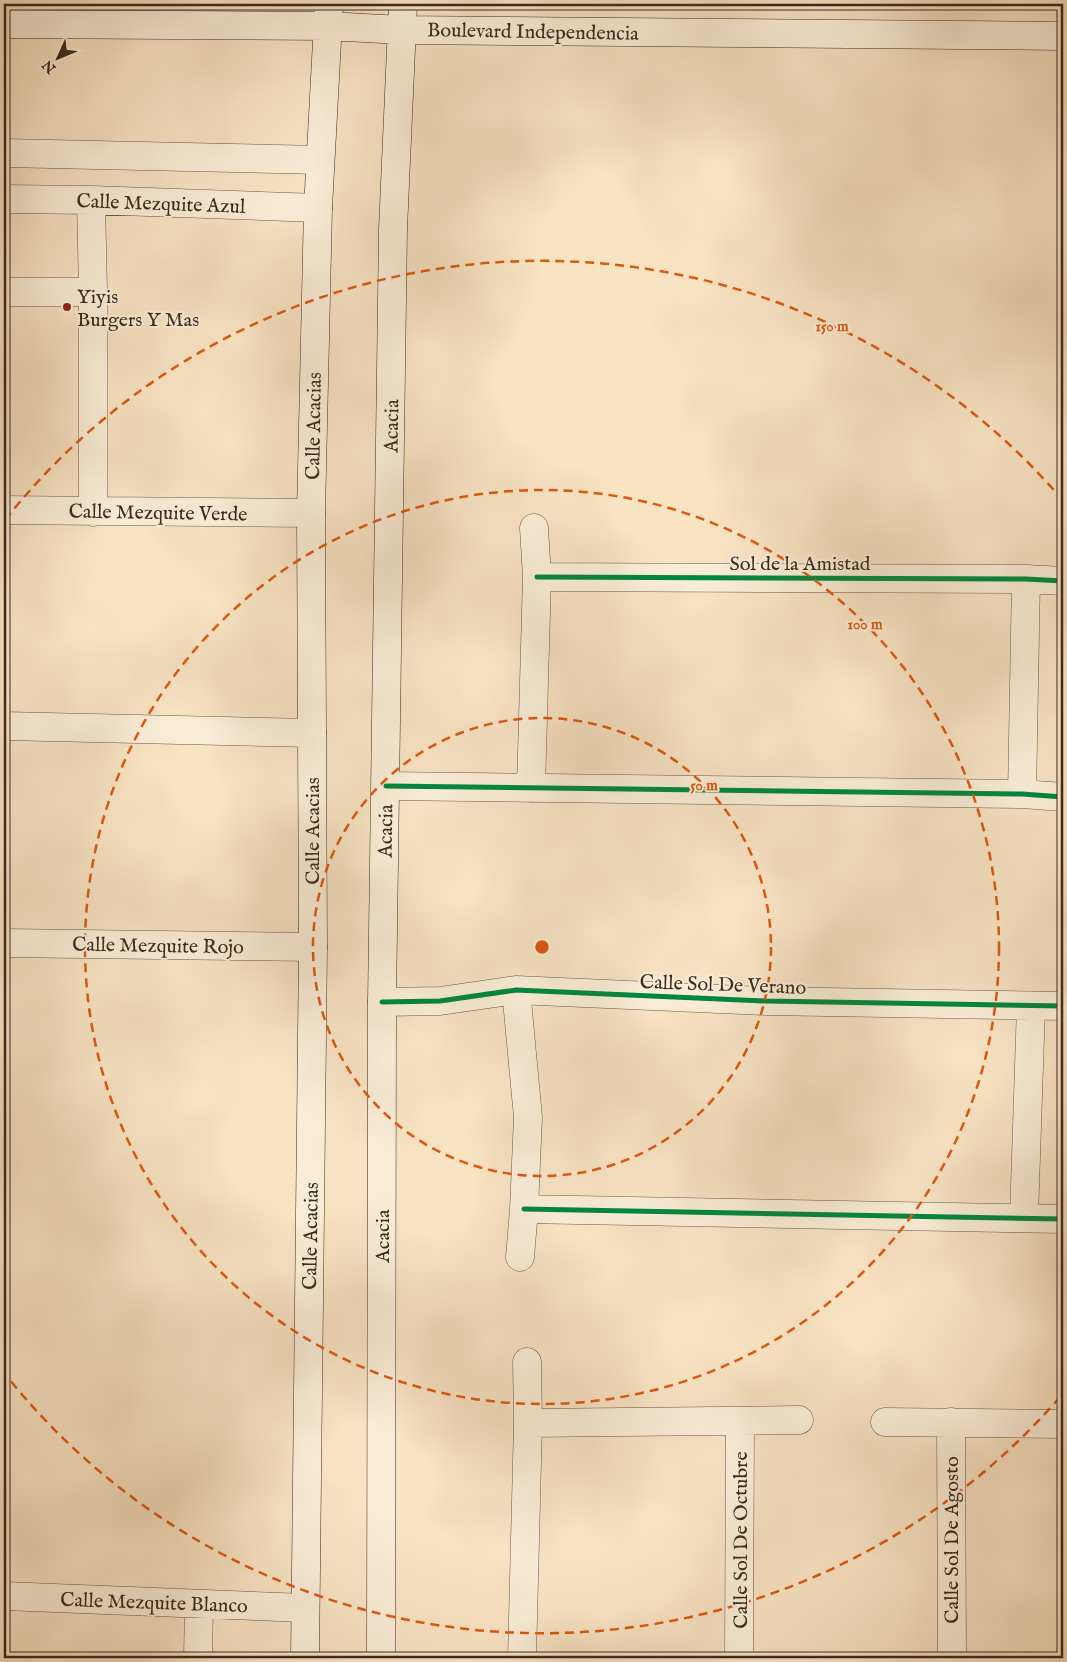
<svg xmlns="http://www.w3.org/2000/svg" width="1067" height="1662" font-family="'IM FELL English',serif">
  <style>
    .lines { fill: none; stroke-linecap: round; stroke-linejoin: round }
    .street-casing { stroke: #6a5947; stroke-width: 29 }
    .secondary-casing { stroke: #3b2b1e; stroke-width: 29 }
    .street { stroke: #faedd8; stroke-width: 28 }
    .secondary { stroke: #faedd8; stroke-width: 28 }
    .cycleway-casing { stroke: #faedd8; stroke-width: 8 }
    .cycleway { stroke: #00873e; stroke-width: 5 }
    .ring { fill: none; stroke: #df570d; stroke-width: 2.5; stroke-dasharray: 9 6 }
    .poi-dot { fill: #8f2418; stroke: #faedd8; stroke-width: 2 }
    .labels { text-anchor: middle; stroke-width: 4; stroke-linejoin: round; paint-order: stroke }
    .street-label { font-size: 20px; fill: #3b2b1e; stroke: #faedd8 }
    .poi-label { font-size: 20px; fill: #3b2b1e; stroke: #faedd8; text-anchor: start }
    .centre { fill: #df570d; stroke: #faedd8; stroke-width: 2.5 }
    .ring-label { font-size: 15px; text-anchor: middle; font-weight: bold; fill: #df570d; stroke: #faedd8; stroke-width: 4; stroke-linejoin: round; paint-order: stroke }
  </style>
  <rect width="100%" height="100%" fill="#f8e3c3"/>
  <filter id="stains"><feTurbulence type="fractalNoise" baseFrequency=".004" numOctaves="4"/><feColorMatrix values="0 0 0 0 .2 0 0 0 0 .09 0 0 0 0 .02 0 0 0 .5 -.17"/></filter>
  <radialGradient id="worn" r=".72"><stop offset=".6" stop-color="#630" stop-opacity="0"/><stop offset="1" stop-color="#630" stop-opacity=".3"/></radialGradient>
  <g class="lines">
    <defs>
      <path id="street" d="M4 153 320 160
        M4 199 91 200 318 208
        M91 200 93 292V512
        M4 292H93
        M4 510 311 513
        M537 577 1026 579 1063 581
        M4 726 312 733
        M386 786 1022 794 1063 797
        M531 788 537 577 534 528
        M1022 794 1026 579
        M4 943 313 947
        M516 990 528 1117 524 1209 520 1257
        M382 1002 440 1001 516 990 766 1001 1063 1006
        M524 1209 1063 1219
        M1024 1217 1031 1006
        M885 1422 1063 1424
        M951 1422 952 1658
        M528 1423 799 1420
        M4 1596 305 1608
        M198 1658 199 1604
        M522 1658 528 1423 527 1362
        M739 1658 740 1421"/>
      <path id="secondary" d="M4 24 328 26 401 30 1063 36
        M305 1658 313 947 311 513 318 208 329 4
        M381 1658 382 1002 393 229 403 4"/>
    </defs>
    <use href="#street" class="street-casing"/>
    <use href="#secondary" class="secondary-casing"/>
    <use href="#street" class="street"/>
    <use href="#secondary" class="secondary"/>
    <defs>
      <path id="cycleway" d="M537 577 1026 579 1063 581
        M386 786 1022 794 1063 797
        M382 1002 440 1001 516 990 766 1001 1063 1006
        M524 1209 1063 1219"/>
    </defs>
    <use href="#cycleway" class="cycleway-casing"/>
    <use href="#cycleway" class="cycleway"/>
  </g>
  <g class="ring">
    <circle cx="542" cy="947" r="229"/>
    <circle cx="542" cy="947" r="457"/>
    <path d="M1060 1397A686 686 0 0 1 5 1374M5 520A686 686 0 0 1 1060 497"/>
  </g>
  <circle class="poi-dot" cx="67" cy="307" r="5"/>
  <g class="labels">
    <g class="street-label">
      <text transform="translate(533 31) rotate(1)" y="7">Boulevard Independencia</text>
      <text transform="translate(161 203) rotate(2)" y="7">Calle Mezquite Azul</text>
      <text transform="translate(313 426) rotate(-89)" y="7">Calle Acacias</text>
      <text transform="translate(391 426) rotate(-89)" y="7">Acacia</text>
      <text transform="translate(158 512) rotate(1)" y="7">Calle Mezquite Verde</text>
      <text x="800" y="570">Sol de la Amistad</text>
      <text transform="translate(312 831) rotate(-90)" y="7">Calle Acacias</text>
      <text transform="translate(385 831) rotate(-89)" y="7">Acacia</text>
      <text transform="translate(158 945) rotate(1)" y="7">Calle Mezquite Rojo</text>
      <text transform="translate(723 984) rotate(2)" y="7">Calle Sol De Verano</text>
      <text transform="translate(310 1236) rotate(-89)" y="7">Calle Acacias</text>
      <text transform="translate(382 1236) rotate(-90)" y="7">Acacia</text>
      <text transform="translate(740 1540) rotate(-90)" y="7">Calle Sol De Octubre</text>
      <text transform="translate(951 1540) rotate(-90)" y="7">Calle Sol De Agosto</text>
      <text transform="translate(154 1602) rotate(2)" y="7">Calle Mezquite Blanco</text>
    </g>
    <g class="poi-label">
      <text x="77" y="303">Yiyis<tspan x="77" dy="23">Burgers Y Mas</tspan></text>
    </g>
  </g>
  <circle cx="542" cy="947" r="8" class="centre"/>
  <g class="ring-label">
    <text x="832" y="331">150 m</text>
    <text x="865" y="629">100 m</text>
    <text x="704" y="790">50 m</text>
  </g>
  <rect width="1067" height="1662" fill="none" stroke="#f8e3c3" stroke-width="20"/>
  <rect x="5" y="5" width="1057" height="1652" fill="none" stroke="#3b2b1e" stroke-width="2.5"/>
  <rect x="10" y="10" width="1047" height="1642" fill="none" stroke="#3b2b1e"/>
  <g transform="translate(58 58) rotate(226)" stroke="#faedd8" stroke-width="4" paint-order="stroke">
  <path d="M0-4L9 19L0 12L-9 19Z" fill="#3b2b1e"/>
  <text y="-8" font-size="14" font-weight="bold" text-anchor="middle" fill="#3b2b1e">N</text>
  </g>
  <rect width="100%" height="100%" filter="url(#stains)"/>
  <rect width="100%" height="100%" fill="url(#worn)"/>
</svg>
